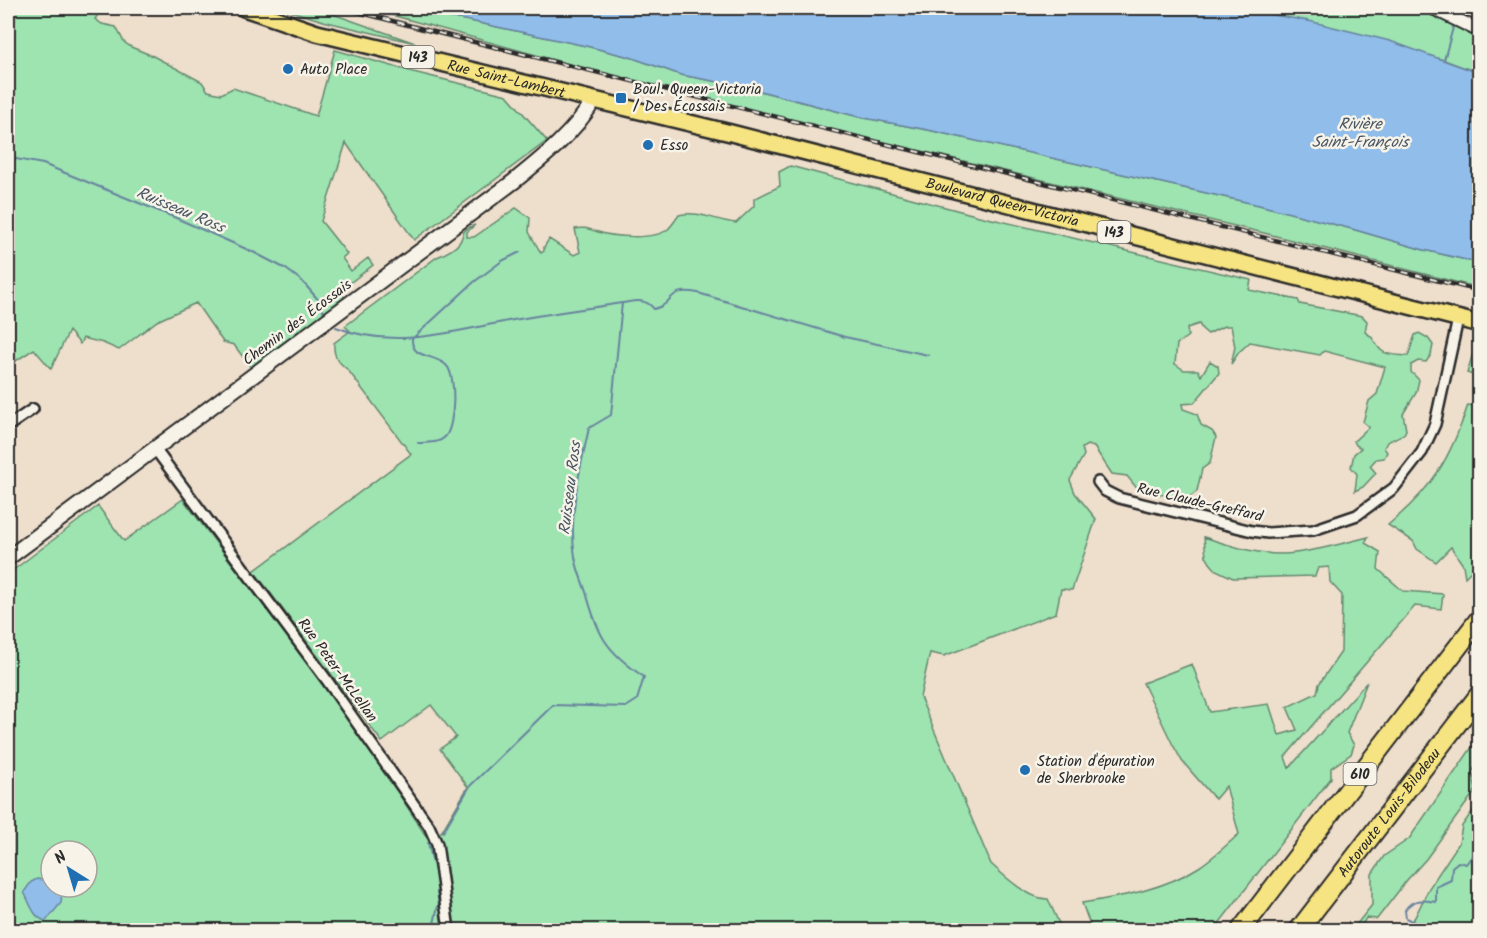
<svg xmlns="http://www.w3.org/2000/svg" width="1487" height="938" font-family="Kalam,sans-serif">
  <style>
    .green { fill: #9de4b1; stroke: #64886e; stroke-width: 1.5; fill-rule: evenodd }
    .water { fill: #90bdea; stroke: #68839e; stroke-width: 1.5 }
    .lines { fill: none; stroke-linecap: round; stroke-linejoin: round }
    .stream { stroke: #68839e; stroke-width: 2 }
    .minor-casing { stroke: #2b2b2b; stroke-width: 14 }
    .tertiary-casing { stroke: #2b2b2b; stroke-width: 16 }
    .secondary-casing { stroke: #2b2b2b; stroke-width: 18 }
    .primary-casing { stroke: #2b2b2b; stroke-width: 20 }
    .motorway-casing { stroke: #2b2b2b; stroke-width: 22 }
    .minor { stroke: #f7f3e8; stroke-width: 9 }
    .tertiary { stroke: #f7f3e8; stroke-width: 12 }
    .secondary { stroke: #f7f3e8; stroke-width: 14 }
    .primary { stroke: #f6e381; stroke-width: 15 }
    .motorway { stroke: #f6e381; stroke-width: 18 }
    .rail-casing { stroke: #2b2b2b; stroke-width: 4.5 }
    .rail { stroke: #f7f3e8; stroke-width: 2; stroke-dasharray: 7; stroke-linecap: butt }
    .poi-dot { fill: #1f6fb2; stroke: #f7f3e8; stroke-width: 2 }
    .labels { text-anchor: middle; stroke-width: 5; stroke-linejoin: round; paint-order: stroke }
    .shield { fill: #f7f3e8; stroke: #686764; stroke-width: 1.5 }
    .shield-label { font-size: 14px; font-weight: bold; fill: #2b2b2b }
    .poi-label { font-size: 15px; fill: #2b2b2b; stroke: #f7f3e8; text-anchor: start }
    .street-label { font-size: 15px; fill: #2b2b2b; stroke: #f7f3e8 }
    .water-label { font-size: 16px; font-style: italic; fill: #495764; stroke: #f7f3e8 }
  </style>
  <rect width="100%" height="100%" fill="#eedecc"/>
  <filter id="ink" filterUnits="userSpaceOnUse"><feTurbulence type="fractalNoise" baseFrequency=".0167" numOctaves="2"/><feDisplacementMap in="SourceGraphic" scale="12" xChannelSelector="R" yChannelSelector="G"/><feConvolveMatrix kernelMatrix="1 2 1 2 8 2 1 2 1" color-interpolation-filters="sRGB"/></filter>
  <g filter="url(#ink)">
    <path class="green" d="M8 8H97L101 10 95 19 102 24 116 27 124 42 131 47 153 56 202 82 208 91 221 94 233 88 316 116 335 50 413 72 507 95 547 141 414 240 346 143 321 221 347 254 342 258 351 271 368 258 373 265 342 289 344 300 252 369 234 345 223 342 196 303 157 321 119 350 103 343 83 338 80 344 69 331 51 369 34 349 8 366V158L16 159 11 152 8 150Z
      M280 8H316L415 43 327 22Z
      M376 8H394L465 20 586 46 630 57 681 75 745 87 859 117 928 130 1259 205 1352 229 1424 250 1479 263V288L1264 233 637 83 388 14Z
      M1231 8H1422V9L1479 39V73L1444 60 1247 9Z
      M790 166 979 216 1251 280 1249 290 1298 300 1300 304 1362 316 1367 321 1365 332C1375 337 1375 346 1382 351 1388 356 1400 355 1408 356L1415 335 1419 333 1428 338 1433 345 1431 355 1426 362 1418 361 1411 365V372L1419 380 1416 393 1403 414 1406 430 1404 434 1387 442 1384 448 1387 452 1384 458 1376 459 1370 466 1376 473 1363 487 1355 491 1357 474 1351 467 1354 454 1361 448 1356 445 1354 441 1369 427 1363 422 1369 401 1377 394 1385 367 1324 351 1320 355 1250 342 1239 352 1231 364 1235 347 1231 326H1224L1208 334 1202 329 1199 324 1187 328 1188 336 1177 344 1175 364 1184 370H1198L1201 376 1210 361 1218 366 1219 373 1194 403 1182 404 1183 409 1197 414 1201 425 1212 431 1216 437 1210 463 1202 469 1197 491 1185 501 1142 489 1135 486 1127 476 1112 474 1094 447 1087 445 1082 448 1084 455 1070 480 1075 493 1096 519 1072 590 1061 589 1056 613 944 656 930 653 920 697 991 864C1004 876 1030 900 1048 899L1062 930H8V574L98 506 124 541 183 499C267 611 355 722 429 841L442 831 468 787 440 749 456 737 431 705 382 742 254 571 411 454 348 370C338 362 333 356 334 343L350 331 345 326 437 257C444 254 454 250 459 243 466 233 459 231 475 225L467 232V237H474L516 208 530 218 529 232 541 253 544 251V247L549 239 574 255 580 252 575 229C585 227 588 229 598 232 614 237 653 240 667 230 672 226 675 220 679 215 698 210 716 221 736 223L754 206V199L780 186 779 172ZM51 851H87V887H51Z
      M1476 343H1479V377L1467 373Z
      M1468 405 1479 407 1480 562 1465 577 1463 565 1451 547 1436 562 1417 549 1413 541 1388 525C1433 488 1450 459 1468 405Z
      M1204 537C1233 547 1265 557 1295 553 1320 550 1344 543 1368 537L1365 543 1380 552 1378 569 1403 591 1443 594 1441 609 1415 606 1285 757 1289 768 1367 682 1347 733 1354 745 1351 754 1331 768V778L1214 930H1092L1082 903C1121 897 1165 889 1199 867 1213 858 1227 845 1239 834L1226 786 1215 799 1182 761 1172 743 1143 683 1192 664 1210 712 1269 704 1279 735 1297 730 1287 707 1317 693 1319 684 1341 652 1342 595 1330 582 1329 567 1318 568 1315 576 1233 578 1216 570 1210 563 1206 556Z
      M1479 737V761L1472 772 1476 790 1426 859 1407 880 1377 919 1366 918 1361 927 1363 930H1352L1372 905V874L1384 856 1409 839Z
      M1479 802V930H1405L1415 917 1429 888 1459 843 1462 826Z"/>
    <path class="water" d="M394 8H1231L1309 21 1390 41 1479 73V263L1424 250 1352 229 1259 205 928 130 859 117 745 87 681 75 630 57 586 46 465 20Z
      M37 879 51 881V887H58L62 892 61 903 46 921C33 918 30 903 24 892L31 882Z"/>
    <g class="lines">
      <path class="stream" d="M1444 60 1454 24
        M16 159 43 164 176 218 253 252 286 269 302 281 321 303 324 314
        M623 303C636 301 645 298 654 309 676 304 665 287 698 293L845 337 928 355
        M336 327C393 350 450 332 508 321 546 314 584 309 622 303L611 415 589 428C580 469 568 515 575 557 577 569 582 581 586 592 598 636 606 651 644 677L637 700 626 707 553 705 470 786 443 832
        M418 443C428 442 438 444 445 437 455 427 457 375 446 365 435 354 411 359 412 339L474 282 502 261 520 252
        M428 843C432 859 436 873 438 890L437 893 439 904C435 913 436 923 431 930
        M1415 930 1417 924 1406 918 1405 910C1413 898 1423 900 1436 902V887L1451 880 1452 867 1458 862 1466 864 1475 852 1480 851"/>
      <defs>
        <path id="minor" d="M8 426 33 409
          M155 449 326 679 429 826 437 844 449 930
          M1098 482 1105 491 1119 498 1252 531 1268 533 1313 530 1357 515 1394 488 1422 452 1435 424 1458 319"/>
        <path id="tertiary" d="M1433 8 1480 31"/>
        <path id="secondary" d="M8 558 513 182C544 157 573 134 594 100"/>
        <g id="primary">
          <path id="s1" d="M244 8 317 33 731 133 1480 324"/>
        </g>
        <g id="motorway">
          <path d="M1241 930 1480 618"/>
          <path id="s2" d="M1299 930 1480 694"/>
        </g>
      </defs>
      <use href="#minor" class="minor-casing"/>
      <use href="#tertiary" class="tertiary-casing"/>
      <use href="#secondary" class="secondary-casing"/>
      <use href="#primary" class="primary-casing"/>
      <use href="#motorway" class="motorway-casing"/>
      <use href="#minor" class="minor"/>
      <use href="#tertiary" class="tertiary"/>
      <use href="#secondary" class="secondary"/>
      <use href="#primary" class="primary"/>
      <use href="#motorway" class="motorway"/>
      <defs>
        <path id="rail" d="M343 8 446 35 1480 291"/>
      </defs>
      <use href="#rail" class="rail-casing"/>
      <use href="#rail" class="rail"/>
    </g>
  </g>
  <g class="poi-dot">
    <circle cx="288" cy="69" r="6"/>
    <rect x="615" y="92" width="12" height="12" rx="3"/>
    <circle cx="648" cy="145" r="6"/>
    <circle cx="1025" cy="770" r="6"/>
  </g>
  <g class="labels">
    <g class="shield">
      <rect x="401.5" y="46" width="33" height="22" rx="4.5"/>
      <rect x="1097.5" y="221" width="33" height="22" rx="4.5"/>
      <rect x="1343.5" y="763" width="33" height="22" rx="4.5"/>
    </g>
    <g class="shield-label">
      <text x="418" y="62">143</text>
      <text x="1114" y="237">143</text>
      <text x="1360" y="779">610</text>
    </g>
    <g class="poi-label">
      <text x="300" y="74">Auto Place</text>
      <text x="633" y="94">Boul. Queen-Victoria<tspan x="633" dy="17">/ Des Écossais</tspan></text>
      <text x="660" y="150">Esso</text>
      <text x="1037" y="766">Station d'épuration<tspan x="1037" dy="17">de Sherbrooke</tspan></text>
    </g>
    <g class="street-label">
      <text dy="5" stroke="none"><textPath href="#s1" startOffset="272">Rue Saint-Lambert</textPath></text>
      <text dy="5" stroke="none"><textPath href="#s1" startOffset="783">Boulevard Queen-Victoria</textPath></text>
      <text transform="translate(297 322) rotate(-37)" y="5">Chemin des Écossais</text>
      <text transform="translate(1200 502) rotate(13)" y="5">Rue Claude-Greffard</text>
      <text transform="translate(338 670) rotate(54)" y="5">Rue Peter-McLellan</text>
      <text dy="5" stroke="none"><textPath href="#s2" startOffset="148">Autoroute Louis-Bilodeau</textPath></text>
    </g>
    <g class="water-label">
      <text x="1360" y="129">Rivière<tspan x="1360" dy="18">Saint-François</tspan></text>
      <text transform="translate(181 209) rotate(23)" y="6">Ruisseau Ross</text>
      <text transform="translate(569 488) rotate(-83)" y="6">Ruisseau Ross</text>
    </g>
  </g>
  <rect width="1487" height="938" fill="none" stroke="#f7f3e8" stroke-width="30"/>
  <rect x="15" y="15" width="1457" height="908" fill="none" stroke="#2b2b2b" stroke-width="2" filter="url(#ink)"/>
  <g transform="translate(69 869) rotate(323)"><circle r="28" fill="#f7f3e8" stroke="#a5a39c" stroke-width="1.5"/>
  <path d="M0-4.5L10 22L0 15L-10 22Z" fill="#1f6fb2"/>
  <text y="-9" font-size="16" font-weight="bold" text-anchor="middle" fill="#2b2b2b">N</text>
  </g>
</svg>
